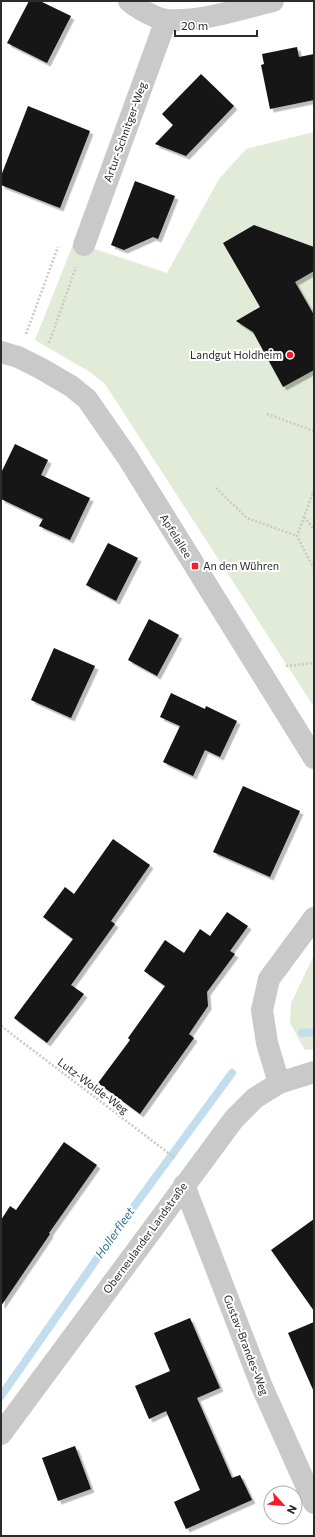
<svg xmlns="http://www.w3.org/2000/svg" width="315" height="1537" font-family="Commissioner,sans-serif">
  <style>
    .green { fill: #e2ebd7 }
    .lines { fill: none; stroke-linecap: round; stroke-linejoin: round }
    .stream { stroke: #c1ddee; stroke-width: 8 }
    .building { fill: #131313; filter: url(#shadow) }
    .path { stroke: #c9c9c9; stroke-width: 2.5; stroke-dasharray: 2 2; stroke-linecap: butt }
    .minor { stroke: #c9c9c9; stroke-width: 22 }
    .poi-dot { fill: #f51b2d; stroke: #fff; stroke-width: 1.5 }
    .labels { text-anchor: middle; stroke-width: 4; stroke-linejoin: round; paint-order: stroke }
    .street-label { font-size: 11px; fill: #2c2c2c; stroke: #fff }
    .poi-label { font-size: 11px; fill: #2c2c2c; stroke: #fff; text-anchor: end }
    .water-label { font-size: 12px; font-style: italic; fill: #336f94; stroke: #fff }
  </style>
  <defs>
    <filter id="shadow"><feDropShadow dx="3.5" dy="3.5" stdDeviation="0" flood-color="#0004"/></filter>
  </defs>
  <rect width="100%" height="100%" fill="#fff"/>
  <path class="green" d="M314 132V707L105 384 90 372 35 340 74 242 167 273 219 179 246 149Z
    M314 955V1049L305 1050 290 1023 291 1003Z"/>
  <g class="lines">
    <path class="stream" d="M302 1033 314 1032
      M1 1396 124 1220 232 1073"/>
  </g>
  <path class="building" d="M29 1H40L71 16 47 63 7 43Z
    M297 47 299 57 314 54V100L270 109 261 65 264 64 262 54Z
    M201 74 234 106 186 156 155 144 173 125 162 114Z
    M28 106 90 131 60 208 1 185V176Z
    M135 181 175 196 158 239 153 237 124 250 111 245Z
    M254 225 314 247V271L295 282 314 315V370L283 387 253 332 236 321 260 307 223 243Z
    M15 444 48 460 41 475 90 498 70 540 39 526 43 519 1 499V473Z
    M108 543 138 558 116 601 86 585Z
    M149 619 179 635 157 676 128 660Z
    M54 648 95 666 71 718 31 700Z
    M171 693 205 709 206 706 237 721 220 757 205 750 193 776 163 762 180 726 160 717Z
    M243 786 300 811 270 877 213 852Z
    M113 839 150 865 111 921 115 924 71 985 84 994 47 1043 14 1018 73 939 43 917 65 887 74 894Z
    M227 912 248 926 230 951 235 954 207 992 208 1006 189 1034 194 1038 140 1114 98 1083 130 1040 128 1038 165 986 144 971 165 940 184 953 200 929 210 936Z
    M64 1142 97 1165 49 1233 50 1234 1 1306V1220L10 1206 16 1210Z
    M314 1219V1311L271 1250Z
    M190 1318 220 1388 197 1398 232 1478 240 1475 252 1500 186 1529 174 1502 200 1490 166 1411 149 1419 135 1386 170 1371 154 1333Z
    M314 1322V1392L288 1333Z
    M75 1446 91 1489 58 1501 42 1458Z"/>
  <g class="lines">
    <path class="path" d="M26 334 58 247
      M49 343 76 267
      M267 414 314 431
      M216 488 247 518 297 536
      M314 490 297 536 314 569
      M304 517 314 529
      M314 543V547
      M286 666 314 663
      M1 1026 175 1158"/>
    <path class="minor" d="M129 1C137 8 156 19 167 20 203 22 239 9 273 1
      M84 245 166 20
      M1 352 18 357 40 368 71 386 87 399 128 458 314 758
      M279 1083 267 1043 262 1010 269 979 314 918
      M184 1185 262 1387 314 1503
      M1 1434 234 1119 255 1098 279 1083 314 1072"/>
  </g>
  <g class="poi-dot">
    <circle cx="290" cy="355" r="4"/>
    <rect x="191" y="562" width="8" height="8" rx="2"/>
  </g>
  <g class="labels">
    <g class="street-label">
      <text transform="translate(125 132) rotate(-70)" y="4">Artur-Schnitger-Weg</text>
      <text transform="translate(176 536) rotate(58)" y="4">Apfelallee</text>
      <text transform="translate(93 1086) rotate(37)" y="4">Lutz-Wolde-Weg</text>
      <text transform="translate(145 1238) rotate(-54)" y="4">Oberneulander Landstraße</text>
      <text transform="translate(246 1345) rotate(69)" y="4">Gustav-Brandes-Weg</text>
    </g>
    <g class="poi-label">
      <text x="282" y="359">Landgut Holdheim</text>
      <text x="203" y="570" text-anchor="start">An den Wühren</text>
    </g>
    <g class="water-label">
      <text transform="translate(115 1233) rotate(-55)" y="4">Hollerfleet</text>
    </g>
  </g>
  <rect width="315" height="1537" fill="none" stroke="#2c2c2c" stroke-width="4"/>
  <g transform="translate(283 1505) rotate(117)"><circle r="19" fill="#ffffff" stroke="#ababab"/>
  <path d="M0-3L7 15L0 10L-7 15Z" fill="#f51b2d"/>
  <text y="-6" font-size="11" font-weight="bold" text-anchor="middle" fill="#2c2c2c">N</text>
  </g>
  <path d="M175 30v6h82v-6" fill="none" stroke="#2c2c2c" stroke-width="2"/>
  <text x="181" y="30" font-size="12" fill="#2c2c2c" stroke="#ffffff" stroke-width="3" paint-order="stroke">20 m</text>
</svg>
